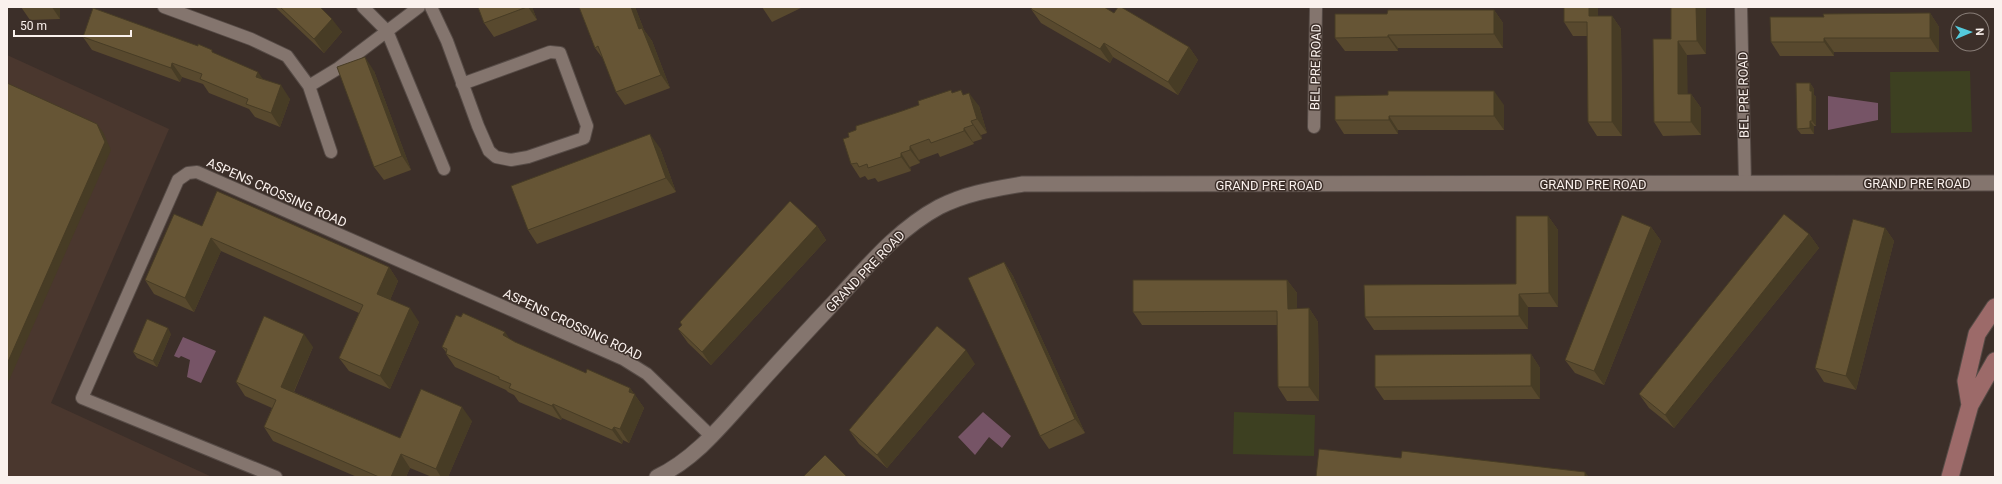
<svg xmlns="http://www.w3.org/2000/svg" width="2002" height="484" font-family="Roboto,sans-serif">
  <style>
    .built { fill: #4a372e }
    .green { fill: #3d4021 }
    .water { fill: #765466 }
    .lines { fill: none; stroke-linecap: round; stroke-linejoin: round }
    .minor-casing { stroke: #564b46; stroke-width: 14 }
    .tertiary-casing { stroke: #564b46; stroke-width: 17 }
    .secondary-casing { stroke: #564b46; stroke-width: 19 }
    .minor { stroke: #84756e; stroke-width: 12 }
    .tertiary { stroke: #84756e; stroke-width: 15 }
    .secondary { stroke: #9c6a69; stroke-width: 17 }
    .wall { fill: #58492e }
    .shaded-wall { fill: #473c25 }
    .building { fill: #665535; stroke: #473c25 }
    .labels { text-anchor: middle; stroke-width: 3; stroke-linejoin: round; paint-order: stroke }
    .street-label { font-size: 13px; fill: #faf1ed; stroke: #3c2f29 }
  </style>
  <rect width="100%" height="100%" fill="#3c2f29"/>
  <path class="built" d="M7 55 169 129 51 403 212 477H7Z"/>
  <path class="green" d="M1970 71 1972 132 1891 133 1890 72Z
    M1234 412 1315 415 1314 456 1233 454Z"/>
  <path class="water" d="M1828 96 1878 103V120L1828 130Z
    M183 337 216 351 201 383 187 377 190 360 181 356 179 358 174 356Z
    M983 412 1011 436 1002 448 989 437 975 455 958 437Z"/>
  <g class="lines">
    <defs>
      <path id="minor" d="M164 7 251 39 287 56 309 86 331 152
        M363 7 387 31 444 169
        M431 7 447 41 478 126 489 151 496 157 511 160 528 157 584 138 587 126 560 53 550 52 462 84
        M1741 7 1745 183
        M309 86 337 69 419 7
        M1314 127 1316 7
        M276 477 82 398 178 180 188 173 197 172 623 359 647 374 712 437"/>
      <path id="tertiary" d="M657 477C695 459 721 426 749 395 779 361 810 328 841 295 871 262 900 228 939 207 966 193 994 189 1023 184L1995 183"/>
      <path id="secondary" d="M1970 405 1966 381 1977 334 1995 307
        M1950 477 1970 405 1995 361"/>
    </defs>
    <use href="#minor" class="minor-casing"/>
    <use href="#tertiary" class="tertiary-casing"/>
    <use href="#secondary" class="secondary-casing"/>
    <use href="#minor" class="minor"/>
    <use href="#tertiary" class="tertiary"/>
    <use href="#secondary" class="secondary"/>
  </g>
  <path class="wall" d="M21 7H60V19L30 20Z
    M275 7H320L342 32 324 53Z
    M478 7H532L537 20 494 37 484 23Z
    M579 7H635L644 30 652 41 670 88 625 105 616 92 604 60 595 48Z
    M762 7H803L772 22Z
    M1564 7H1598V16H1612L1621 29 1622 136H1597L1588 122 1587 36H1573L1564 22Z
    M1706 7V54L1687 55V94H1691L1701 108V135L1663 136 1654 122 1671 39Z
    M1031 9 1114 13 1189 47 1198 60 1178 95 1113 57 1110 63 1041 23Z
    M1494 10 1503 23V48H1398V51H1345L1335 38 1387 14Z
    M1930 13 1939 27V52H1834V56H1780L1771 42 1824 17Z
    M83 37 216 54 263 79 290 99 280 127 255 117 249 109 209 93 203 84 182 77 180 82 92 50Z
    M374 71 411 170 384 180 374 167Z
    M1810 83 1814 89V95L1816 97V126H1814V134H1801L1797 129Z
    M953 93 964 95 979 106 987 133 981 135 982 139 973 142 974 144 940 157 938 153 919 160 920 163 910 167 911 171 878 182 875 178 868 180 865 176 860 178 851 164 856 130 902 111Z
    M1504 105V130H1398V134H1344L1335 120Z
    M660 148 676 192 537 244 528 230Z
    M1548 216 1558 230V307H1528V329L1374 330 1365 317 1516 284Z
    M202 226 389 267 398 281 390 300 419 322 390 389 349 371 339 358 359 313 221 251 194 312 154 294 145 280Z
    M817 226 826 240 711 365 688 343 678 329 682 325 680 322Z
    M1651 227 1661 241 1604 385 1575 373 1565 360Z
    M1885 228 1894 241 1856 390 1824 382 1815 368Z
    M1809 234 1819 248 1674 428 1649 408 1639 394Z
    M1004 262 1013 276 1085 433 1049 449 1040 436Z
    M1287 280 1297 293V308H1309L1318 322 1319 401H1287L1278 387 1277 325H1142L1133 312Z
    M171 334 157 367 137 358 133 352Z
    M510 339 515 342 586 373 630 388 644 408 629 443 623 440 622 444 562 418 561 420 519 402 514 395 508 392 506 390 455 367 446 354V352L442 347Z
    M313 347 294 392 400 438 472 421 448 477H432L410 468 406 477H357L273 441 264 427 272 408 245 396 236 382Z
    M1531 354 1540 368V399L1384 400 1375 387Z
    M975 364 887 468 859 444 849 430Z"/>
  <path class="shaded-wall" d="M52 7H60V19Z
    M528 7H532L537 20Z
    M631 7H635L644 30 652 41 670 88 661 75 639 29Z
    M1589 7H1598V30L1589 16Z
    M1696 7H1706V54L1697 41Z
    M1494 10 1503 23V48L1494 34Z
    M1930 13 1939 27V52L1930 38Z
    M1612 16 1621 29 1622 136 1612 122Z
    M332 19 342 32 324 53 314 39Z
    M1388 35 1398 48V51L1388 37Z
    M1824 38 1834 52V56L1824 42Z
    M1678 41 1687 55 1688 108 1678 94Z
    M1104 43 1113 57 1110 63 1100 49Z
    M1189 47 1198 60 1178 95 1168 82Z
    M365 57 374 71 411 170 402 156Z
    M172 63 182 77 180 82 171 68Z
    M258 72 267 85 256 77Z
    M1810 83 1814 89V95L1816 97V126L1812 121Z
    M281 85 290 99 280 127 271 113Z
    M1494 91 1504 105V130L1494 116Z
    M969 93 979 106 987 133 977 119Z
    M1691 94 1701 108V135L1691 122Z
    M1389 116 1398 130V134L1389 120Z
    M971 121 981 135 982 139 973 125Z
    M1810 121 1814 126V134L1810 128Z
    M97 124 103 132 111 150 7 385V364Z
    M964 128 973 142 974 144 964 131Z
    M650 134 660 148 676 192 666 178Z
    M910 146 919 160 920 163 910 150Z
    M901 153 910 167 911 171 901 157Z
    M1548 216 1558 230V307L1549 293Z
    M817 226 826 240 711 365 702 352Z
    M1651 227 1661 241 1604 385 1594 371Z
    M1885 228 1894 241 1856 390 1846 376Z
    M1809 234 1819 248 1674 428 1665 415Z
    M211 238 221 251 194 312 185 298Z
    M1004 262 1013 276 1085 433 1075 419Z
    M389 267 398 281 387 307 377 294Z
    M1287 280 1297 293V322L1288 309Z
    M1519 294 1528 307V329L1519 316Z
    M410 308 419 322 390 389 380 376Z
    M1309 308 1318 322 1319 401 1309 387Z
    M168 328 171 334 157 367 153 361Z
    M505 332 514 345 503 335Z
    M304 334 313 347 290 400 281 387Z
    M966 350 975 364 887 468 877 455Z
    M1531 354 1540 368V399L1531 386Z
    M630 388 644 408 629 443 620 429 629 392Z
    M553 404 562 418 561 420 552 406Z
    M462 407 472 421 448 477H441L436 469Z
    M614 427 623 440 622 444 612 430Z
    M401 454 410 468 406 477H391Z
    M1585 472 1589 477H1585Z"/>
  <path class="building" d="M280 7H320L332 19 314 39Z
    M478 7H527L484 23Z
    M579 7H631L639 29 642 28 661 75 616 92 598 46 595 48Z
    M1033 7H1104L1114 13 1118 7H1121L1189 47 1168 82 1104 43 1100 49 1031 9Z
    M1564 7H1589V16H1612V122H1588L1587 22H1564Z
    M1671 7H1696L1697 41H1678V94H1691V122H1654L1653 39H1671Z
    M93 8 198 46V44L212 50V52L258 72 256 77 281 85 271 113 246 104 248 99 200 79 202 74 172 63 171 68 83 37Z
    M1388 10H1494V34L1388 35V37L1335 38V14H1387Z
    M1930 13V38H1824V42H1771L1770 17H1824L1823 14Z
    M365 57 402 156 374 167 337 67Z
    M7 83 97 124 105 142 7 364Z
    M1796 83H1810V91H1812V121H1810V128L1797 129Z
    M951 90 952 93 961 90 963 95 969 93 977 119 971 121 973 125 964 128V131L931 143 929 139 910 146V150L901 153V157L868 168 867 164 859 167 857 163 851 164 843 139 849 137 848 133 856 130V126L902 111 919 105 918 101Z
    M1388 91H1494V116H1389V120H1335V96L1388 95Z
    M650 134 666 178 528 230 511 186Z
    M217 191 389 267 377 294 410 308 380 376 339 358 363 305 211 238 185 298 145 280 174 214 202 226Z
    M790 201 817 226 702 352 678 329 682 325 680 322Z
    M1784 214 1809 234 1665 415 1639 394Z
    M1622 215 1651 227 1594 371 1565 360Z
    M1516 216H1548L1549 293 1519 294V316L1365 317 1364 285 1516 284Z
    M1853 219 1885 228 1846 376 1815 368Z
    M1004 262 1075 419 1040 436 968 278Z
    M1133 280H1287L1288 309 1309 308V387H1278L1277 311 1133 312Z
    M463 313 505 332 503 335 515 342 586 373 587 369 630 388 629 392 635 394 620 429 614 427 612 430 553 404 552 406 509 388 511 384 499 379V377L446 354 447 349 442 347 456 315 461 317Z
    M264 316 304 334 281 387 400 438 421 389 462 407 436 469 401 454 391 477H379L264 427 276 400 236 382Z
    M147 319 168 328 153 361 133 352Z
    M937 326 966 350 877 455 849 430Z
    M1531 354V386L1375 387V355Z
    M1319 449 1401 458 1402 451 1585 472V477H1316Z
    M825 455 847 477H803Z"/>
  <g class="labels">
    <g class="street-label">
      <text transform="translate(1315 67) rotate(-89)" y="5">BEL PRE ROAD</text>
      <text transform="translate(1743 95) rotate(-91)" y="5">BEL PRE ROAD</text>
      <text x="1917" y="188">GRAND PRE ROAD</text>
      <text x="1593" y="189">GRAND PRE ROAD</text>
      <text x="1269" y="190">GRAND PRE ROAD</text>
      <text transform="translate(277 192) rotate(24)" y="5">ASPENS CROSSING ROAD</text>
      <text transform="translate(865 271) rotate(-46)" y="5">GRAND PRE ROAD</text>
      <text transform="translate(573 324) rotate(25)" y="5">ASPENS CROSSING ROAD</text>
    </g>
  </g>
  <rect width="2002" height="484" fill="none" stroke="#faf1ed" stroke-width="16"/>
  <g transform="translate(1970 32) rotate(88)"><circle r="19" fill="#3c2f29" stroke="#887d77"/>
  <path d="M0-3L7 15L0 10L-7 15Z" fill="#54cadc"/>
  <text y="-6" font-size="11" font-weight="bold" text-anchor="middle" fill="#faf1ed">N</text>
  </g>
  <path d="M14 30v6h117v-6" fill="none" stroke="#faf1ed" stroke-width="2"/>
  <text x="20" y="30" font-size="12" fill="#faf1ed" stroke="#3c2f29" stroke-width="3" paint-order="stroke">50 m</text>
</svg>
